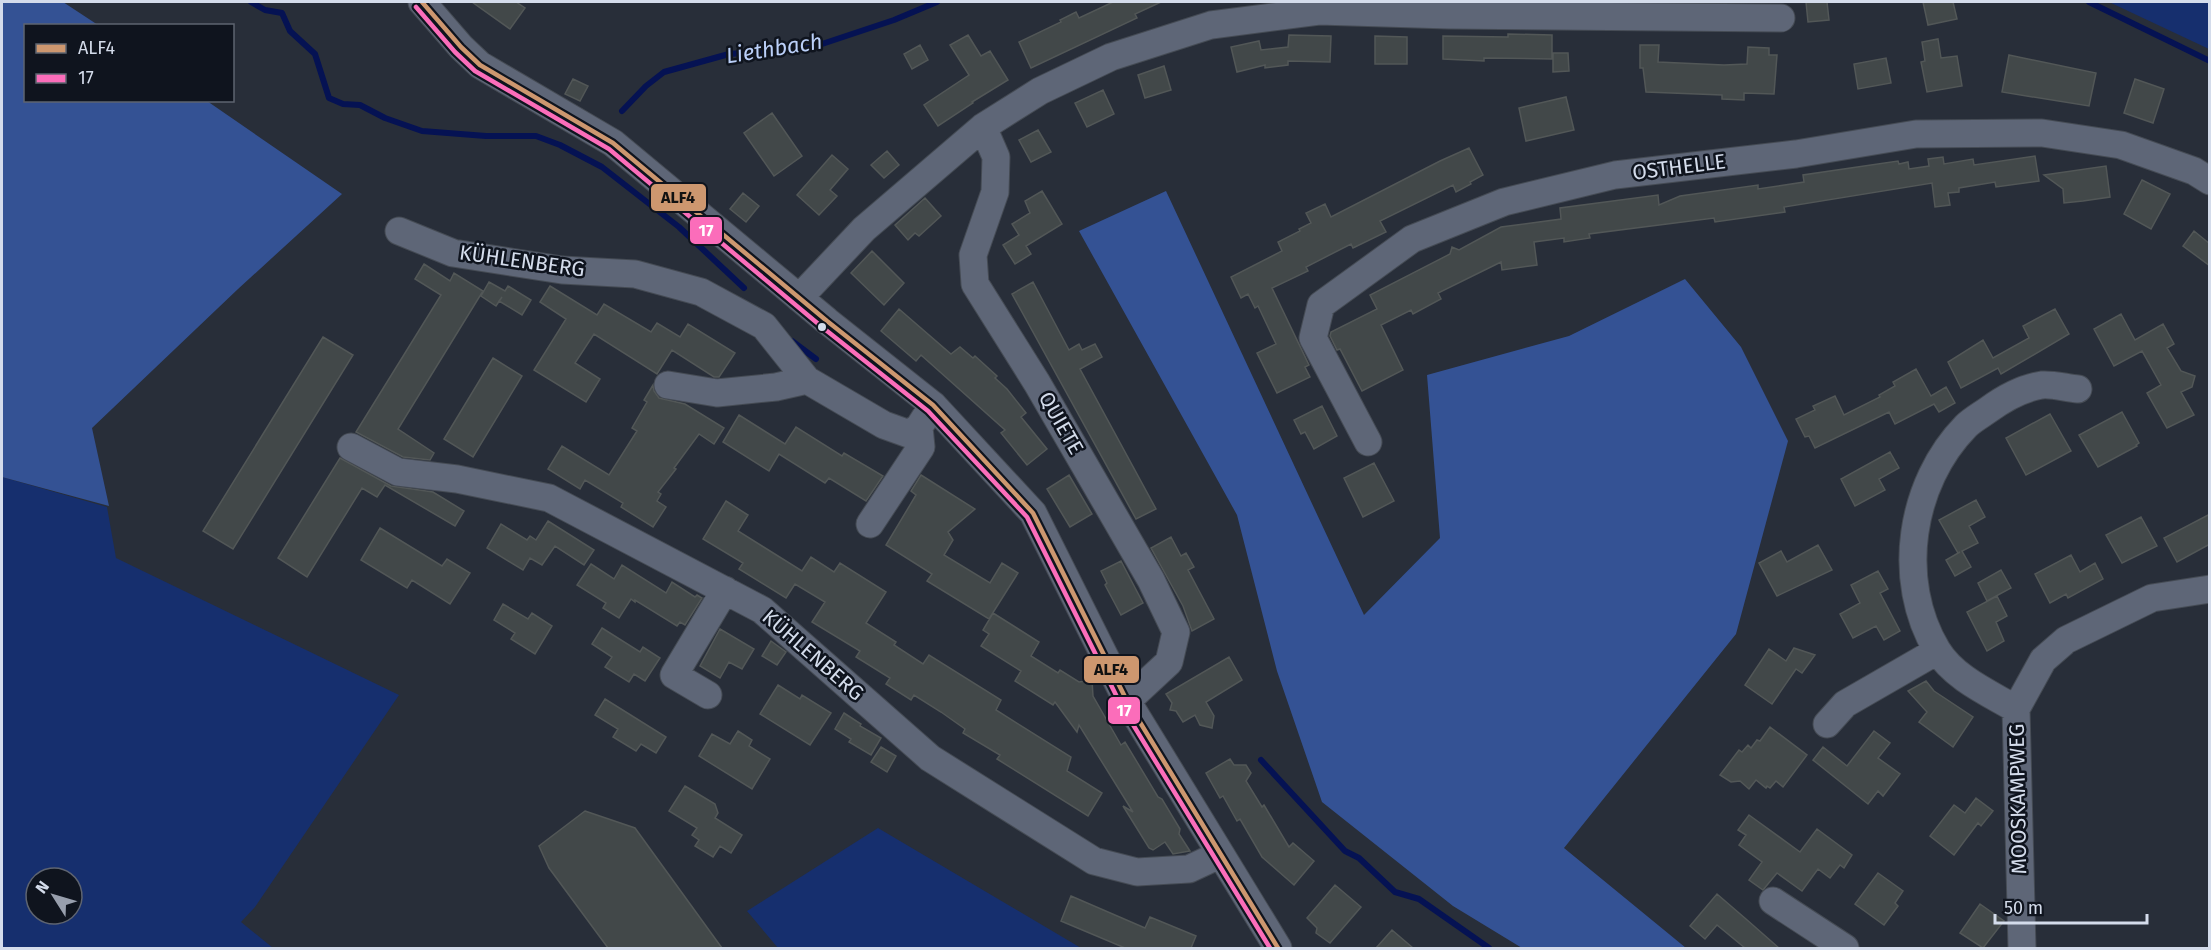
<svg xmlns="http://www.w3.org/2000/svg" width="2211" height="950" font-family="'Fira Sans',sans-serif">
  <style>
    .green { fill: #162f6e; fill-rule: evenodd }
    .forest { fill: #345294 }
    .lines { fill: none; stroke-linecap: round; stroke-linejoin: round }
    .stream { stroke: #051253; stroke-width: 6 }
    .building { fill: #424849; stroke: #525757; stroke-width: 1.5 }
    .minor-casing { stroke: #454b54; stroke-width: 29 }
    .minor { stroke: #5e6677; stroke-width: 27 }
    .bus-1-casing { stroke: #0f141e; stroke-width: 9 }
    .bus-2-casing { stroke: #0f141e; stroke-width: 9 }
    .bus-1 { stroke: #cd976f; stroke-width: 4.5 }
    .bus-2 { stroke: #fb6dba; stroke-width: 4.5 }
    .bus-dot { fill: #d4dceb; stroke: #0f141e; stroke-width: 2 }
    .labels { text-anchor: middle; stroke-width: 5; stroke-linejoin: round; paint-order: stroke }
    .street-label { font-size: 21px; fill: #d4dceb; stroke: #0f141e }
    .water-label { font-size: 22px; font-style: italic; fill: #bbd0f9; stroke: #0f141e }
    .line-badge { stroke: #0f141e; stroke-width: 2 }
    .badge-label { font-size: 16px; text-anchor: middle; font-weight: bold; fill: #fff }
    .pale-badge-label { font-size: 16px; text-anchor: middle; font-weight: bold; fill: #111 }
  </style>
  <rect width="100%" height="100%" fill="#282e39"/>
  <path class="green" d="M2109 2H2209V49Z
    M2 477 107 507 116 558 399 695 255 907 241 922 273 948H2ZM36 878H72V914H36Z
    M878 828 1081 948H778L747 911Z"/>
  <path class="forest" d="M2 2H63L98 25 26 26V100L207 101 342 194 238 289 92 428 109 506 2 477Z
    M1166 191 1364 615 1440 538 1427 375 1569 336 1685 279 1741 347 1788 441 1736 634 1564 848 1686 948H1522L1453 906 1322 802 1277 671 1237 515 1079 231Z"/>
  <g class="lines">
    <path class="stream" d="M251 2 265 10 282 13 290 31 315 54 329 98 343 104 360 105 385 118 422 131 486 136H536L560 145 602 167 679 227 744 288
      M2089 2 2210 61
      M622 111 646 86 664 72 729 54 810 48 894 20 937 2
      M792 341 816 359
      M1261 760 1345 851 1359 858 1395 892 1419 899 1489 948"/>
  </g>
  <path class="building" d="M472 2H516L525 8 510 29Z
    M1113 2H1161L1135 14 1137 18 1031 68 1019 42 1061 22 1060 20 1076 12 1079 18Z
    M1806 2H1827L1829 20 1808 22Z
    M1923 2H1953L1957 19 1928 25Z
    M1508 34 1552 35V59L1484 58V61L1443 59V36L1508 37Z
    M968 35 981 56 990 51 1008 80 972 102 973 103 938 126 924 105 969 75 950 45Z
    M1289 35 1331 36 1330 62 1288 61V65L1265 68V65L1237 72 1231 47 1259 41 1261 50 1288 47Z
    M1375 36 1407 37V64H1375Z
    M1938 39 1941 58 1957 56 1962 86 1927 92 1921 62 1925 61 1922 42Z
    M920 45 928 60 912 69 904 54Z
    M1640 45H1659L1658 62 1724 65 1747 64 1748 47 1769 48V55H1777L1774 94 1744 93V100L1722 99V95L1646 92 1643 68H1640Z
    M1553 53H1568L1569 71 1553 72Z
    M2009 55 2096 73 2089 106 2002 92Z
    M1886 58 1891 83 1858 89 1854 64Z
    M1164 66 1171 90 1145 98 1138 75Z
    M573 79 588 86 580 101 565 94Z
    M2135 79 2164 89 2153 123 2124 113Z
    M1103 90 1114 114 1087 127 1075 103Z
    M1566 97 1574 130 1526 141 1519 108Z
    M772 113 802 156 774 176 744 133Z
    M1038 130 1051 152 1031 162 1019 140Z
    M1469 148 1483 175 1470 182 1471 184 1456 192 1453 185 1380 221 1386 232 1353 248 1351 244 1306 267 1308 271 1272 288 1309 365 1305 367 1310 377 1277 393 1257 353 1276 344 1258 306 1255 308 1248 294 1241 298 1231 277 1282 251 1278 242 1300 231 1299 229 1311 223 1306 213 1325 204 1331 217 1440 161Z
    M887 151 899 165 884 178 871 165Z
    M832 155 848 169 830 190 837 196 819 215 797 195Z
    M2035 156 2039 181 1996 187 1995 182 1959 188V192L1948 193 1950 205 1935 207 1932 183 1784 207 1785 212 1715 222 1714 218 1589 234 1590 238 1564 242V238L1534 242 1537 265 1502 270 1501 262 1438 293 1441 299 1413 314 1411 310 1381 325 1403 370 1362 391 1340 349 1337 350 1330 336 1331 332 1377 309 1370 295 1450 254 1452 247 1459 250 1501 227 1561 219 1560 208 1658 195 1659 205 1680 196 1758 185V189L1804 182 1803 175 1898 161 1899 164 1908 162 1909 169 1929 166 1928 159 1943 157 1944 164 1973 159 1974 165Z
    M2106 166 2110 197 2083 201 2064 203 2063 189 2044 175Z
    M2142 180 2170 194 2151 229 2124 214Z
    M1042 191 1062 224 1026 246 1031 254 1015 264 1003 245 1019 235 1012 224 1030 213 1025 201Z
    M743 193 759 206 746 222 730 209Z
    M925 198 941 216 919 236 915 233 908 240 895 225Z
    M2194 231 2210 244V266L2183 246Z
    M872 251 904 283 884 305 851 273Z
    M424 264 450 281 454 273 483 291 398 429 434 453 430 460 403 457 356 432 441 295 415 279Z
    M489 282 505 291 508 286 531 300 522 315 499 301 502 297 496 306 481 296Z
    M1033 282 1069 350 1079 344 1082 350 1095 344 1102 357 1080 369 1156 509 1136 519 1012 294Z
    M550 286 597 315 604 304 651 332 657 323 680 337 688 324 735 353 719 377H714L672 350 657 374 594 334 575 363 600 379 586 402 534 370 566 319 540 302Z
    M899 309 951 354 960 347 973 358 975 356 997 376 995 378 1007 389 1026 413 1021 417 1047 449 1027 465 1001 433 1005 430 921 355 916 361 881 331Z
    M2055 309 2069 334 2001 374 1998 368 1961 388 1948 362 1983 340 1993 358 2029 338 2023 326Z
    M2121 314 2135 340 2163 324 2174 344 2167 348 2181 371 2195 376 2192 387 2181 392 2194 415 2167 428 2147 393 2161 385 2142 351 2114 366 2094 329Z
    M323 337 353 355 233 549 203 531Z
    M493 358 522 376 473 457 444 439Z
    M1916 369 1931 396 1946 387 1955 403 1939 412 1934 404 1895 424 1889 412 1815 448 1809 436 1805 437 1796 419 1815 410 1813 406 1835 396 1844 415 1880 397 1879 395 1895 386 1893 382Z
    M653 385 654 391 659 398 685 404 724 428 714 444 699 434 674 468 676 469 658 492 661 494 657 501 666 507 653 527 621 507 623 503 585 480 580 489 548 469 562 446 609 475 637 431 632 428 647 402 644 400Z
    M1322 406 1337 436 1314 449 1305 432 1301 434 1294 420Z
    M2122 412 2139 443 2136 445 2137 446 2098 467 2079 435Z
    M2050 414 2071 451 2026 475 2006 438Z
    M739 415 785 444 796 427 842 456 844 453 883 476 866 501 829 478 825 483 779 454 769 471 723 442Z
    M1890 452 1899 468 1879 479 1885 490 1855 506 1841 479Z
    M340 458 391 486 433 492 464 511 455 526 385 485 377 497 362 488 307 577 278 558Z
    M1374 463 1394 501 1363 517 1344 478Z
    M921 475 975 509 948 532 953 540 944 555 990 583 1002 563 1018 573 989 619 927 581 932 574 886 545 916 495 911 491Z
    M1069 475 1092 514 1070 527 1047 489Z
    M1976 500 1985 517 1969 526 1978 543 1962 551 1971 567 1955 576 1946 560 1960 552 1958 553 1939 520Z
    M726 501 748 515 738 531 802 571 811 557 834 572 840 563 886 592 866 623 896 642 894 645 923 664 929 655 1001 700 996 710 1071 757 1067 771 1102 793 1088 816 997 759 1000 755 963 733 965 729 941 712 914 695 911 700 886 684 890 678 856 657 860 651 812 622 825 602 795 584 786 598 739 569 743 563 703 539Z
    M2210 514V544L2177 562 2164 538Z
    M2141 517 2157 546 2122 563 2106 535Z
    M548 521 594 550 584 565 555 546 542 565 530 558 523 570 487 548 501 524 527 540 530 536 536 540Z
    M380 528 442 566 447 559 470 573 450 604 412 580 407 588 361 560Z
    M1171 537 1181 556 1186 553 1194 567 1188 570 1214 619 1192 631 1183 606 1151 548Z
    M1818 545 1832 570 1777 596 1759 563 1781 551 1787 562Z
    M2071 555 2080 572 2095 563 2103 579 2068 598 2066 594 2050 603 2035 574Z
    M1121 561 1143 603 1121 615 1105 585 1107 583 1101 571Z
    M591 564 614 579 622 565 666 593 672 582 695 597 697 595 702 598 685 625 680 622 677 626 635 600V602L631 599 619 618 603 608 606 603 577 585Z
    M2001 570 2011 588 1987 601 1978 583Z
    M1878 571 1888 589 1880 593 1900 631 1884 640 1876 626 1853 638 1840 614 1860 603 1851 585Z
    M1997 596 2007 616 1996 622 2004 641 1987 651 1967 612Z
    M503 604 528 619 532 613 552 626 535 654 511 639 515 633 494 620Z
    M993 613 1039 642 1031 656 1058 673 1060 670 1079 682 1092 680 1093 696 1121 745 1125 742 1158 797 1162 799 1180 829 1179 834 1190 851 1173 854 1165 842 1153 850 1149 848 1123 806 1133 812 1079 725 1077 732 1055 702 1053 705 1015 681 1021 671 981 646 989 634 983 630Z
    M602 628 640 652 643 647 660 658 645 681 634 674 629 682 605 667 612 657 592 644Z
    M720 629 754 649 742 669 729 662 720 678 700 666Z
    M771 641 786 652 777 665 762 656Z
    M1794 648 1815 655 1802 673 1796 669 1772 704 1745 685 1769 649 1786 661Z
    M1229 657 1242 680 1206 702 1214 716 1212 728 1200 725 1195 715 1183 722 1176 711 1170 710 1172 703 1166 694Z
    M1926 681 1934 691 1973 717 1953 747 1919 722 1927 712 1908 691Z
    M778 685 800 699 802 695 831 713 810 745 760 714Z
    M605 699 666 737 656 753 641 744 636 751 613 737 618 729 595 715Z
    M844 713 861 724 860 726 881 738 871 755 849 742 851 739 835 729Z
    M1770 727 1807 755 1783 787 1776 781 1770 788 1767 786 1766 788 1756 780 1749 789 1740 781 1731 782 1720 775 1739 750 1742 752 1748 745 1751 748 1757 740 1760 741Z
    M738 731 752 740 749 746 770 759 752 789 699 756 712 734 730 744Z
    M1874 731 1890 743 1878 758 1900 774 1883 796 1878 791 1868 804 1813 760 1823 747 1847 766Z
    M881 747 896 756 887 772 871 762Z
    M1230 759 1234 765H1246L1251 773 1246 781 1262 807 1264 805 1289 847 1293 843 1314 861 1294 885 1262 857 1240 819 1237 821 1223 796 1220 798 1206 773Z
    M685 786 715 804 718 813 715 818 742 835 731 853 720 846 713 857 695 846 699 840 692 835 697 828 669 811Z
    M1976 798 1993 811 1981 826 1978 823 1954 855 1930 836 1954 805 1965 813Z
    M585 811 635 828 722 948H608L549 868 539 846Z
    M1749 815 1800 852 1817 829 1852 855 1844 868 1840 865 1830 878 1818 869 1802 891 1777 873 1763 890 1749 880 1762 862 1739 845 1746 835 1738 830Z
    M1878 873 1903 891 1895 903 1898 906 1884 925 1855 904Z
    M1335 885 1361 907 1330 943 1316 933 1317 928 1307 918Z
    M1717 894 1746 919 1779 948H1745L1717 925 1705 939 1690 926Z
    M1071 896 1145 928 1150 917 1196 936 1191 948H1125L1061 921Z
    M1980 904 2004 921 1983 948 1960 933Z
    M1392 930 1413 948H1376Z"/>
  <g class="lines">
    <defs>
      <path id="minor" d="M422 2 461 47 480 65 613 143 827 321 933 405 1033 513 1127 701 1278 948
        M983 127 996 157 995 192 973 255 975 284 1037 383 1151 580 1176 632 1169 662 1127 701
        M399 231 453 253 562 270 635 274 701 292 764 326 807 380 884 425 909 434 919 427 933 405
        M799 298 864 229 983 127 1040 91 1111 57 1211 25 1319 11 1449 15 1781 18
        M668 385 717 393 776 387 807 380
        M1368 442 1313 338 1321 305 1412 239 1504 202 1615 175 1796 154 1916 134 2042 133 2121 145 2194 171 2210 181
        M351 447 398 472 457 479 549 498 762 610 930 758 1094 861 1137 872 1189 869 1219 855
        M870 524 921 447 919 427
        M708 695 674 675 725 590
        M2016 709C1989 693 1954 678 1937 650 1895 580 1910 483 1966 426 1972 420 1981 415 1988 410 2003 399 2023 388 2042 385 2052 384 2067 388 2078 389
        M1827 724 1845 704 1937 651
        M1773 901 1845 948
        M2022 948 2016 709 2043 660 2066 640 2152 598 2210 589"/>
    </defs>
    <use href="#minor" class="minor-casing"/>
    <use href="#minor" class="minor"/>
    <defs>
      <path id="bus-1" d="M422 2 461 47 480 65 613 143 827 321 933 405 1033 513 1127 701 1278 948"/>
      <path id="bus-2" d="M416 7 455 52 475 71 609 149 822 327 928 411 1027 517 1121 705 1270 948"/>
    </defs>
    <use href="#bus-1" class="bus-1-casing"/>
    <use href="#bus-2" class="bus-2-casing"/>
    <use href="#bus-1" class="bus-1"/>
    <use href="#bus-2" class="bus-2"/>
  </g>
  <circle class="bus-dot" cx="822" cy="327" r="5"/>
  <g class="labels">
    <g class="street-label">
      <text transform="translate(1679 167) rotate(-7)" y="7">OSTHELLE</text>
      <text transform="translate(522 261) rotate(8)" y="7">KÜHLENBERG</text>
      <text transform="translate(1061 423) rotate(60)" y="7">QUIETE</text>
      <text transform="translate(813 655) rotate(41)" y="7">KÜHLENBERG</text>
      <text transform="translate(2018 799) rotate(-91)" y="7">MOOSKAMPWEG</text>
    </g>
    <g class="water-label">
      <text transform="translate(774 48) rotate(-9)" y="8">Liethbach</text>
    </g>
  </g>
  <g class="line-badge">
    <rect x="650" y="183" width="57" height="29" rx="6" fill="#cd976f"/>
    <rect x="689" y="216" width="34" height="29" rx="6" fill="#fb6dba"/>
    <rect x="1083" y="655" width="57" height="29" rx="6" fill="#cd976f"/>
    <rect x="1107" y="696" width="34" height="29" rx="6" fill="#fb6dba"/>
  </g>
  <g class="badge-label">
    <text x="706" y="236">17</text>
    <text x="1124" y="716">17</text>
  </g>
  <g class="pale-badge-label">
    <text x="678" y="203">ALF4</text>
    <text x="1111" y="675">ALF4</text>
  </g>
  <rect width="2211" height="950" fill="none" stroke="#d4dceb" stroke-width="6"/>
  <rect x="24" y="24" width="210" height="78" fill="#0f141e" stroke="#5e6470" stroke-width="1.5"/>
  <rect x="36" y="44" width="30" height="9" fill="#cd976f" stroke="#5e6470" stroke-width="1.5"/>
  <text x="78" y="54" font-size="18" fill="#d4dceb">ALF4</text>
  <rect x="36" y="74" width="30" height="9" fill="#fb6dba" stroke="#5e6470" stroke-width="1.5"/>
  <text x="78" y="84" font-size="18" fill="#d4dceb">17</text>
  <g transform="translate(54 896) rotate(307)"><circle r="28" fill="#0f141e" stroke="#5e6470" stroke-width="1.5"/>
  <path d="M0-4.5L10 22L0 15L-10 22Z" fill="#989fad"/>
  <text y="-9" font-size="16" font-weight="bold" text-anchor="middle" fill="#d4dceb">N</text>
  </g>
  <path d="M1995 914v9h152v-9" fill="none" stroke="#d4dceb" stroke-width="3"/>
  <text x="2004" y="914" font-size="18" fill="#d4dceb" stroke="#0f141e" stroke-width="4.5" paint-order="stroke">50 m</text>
</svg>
